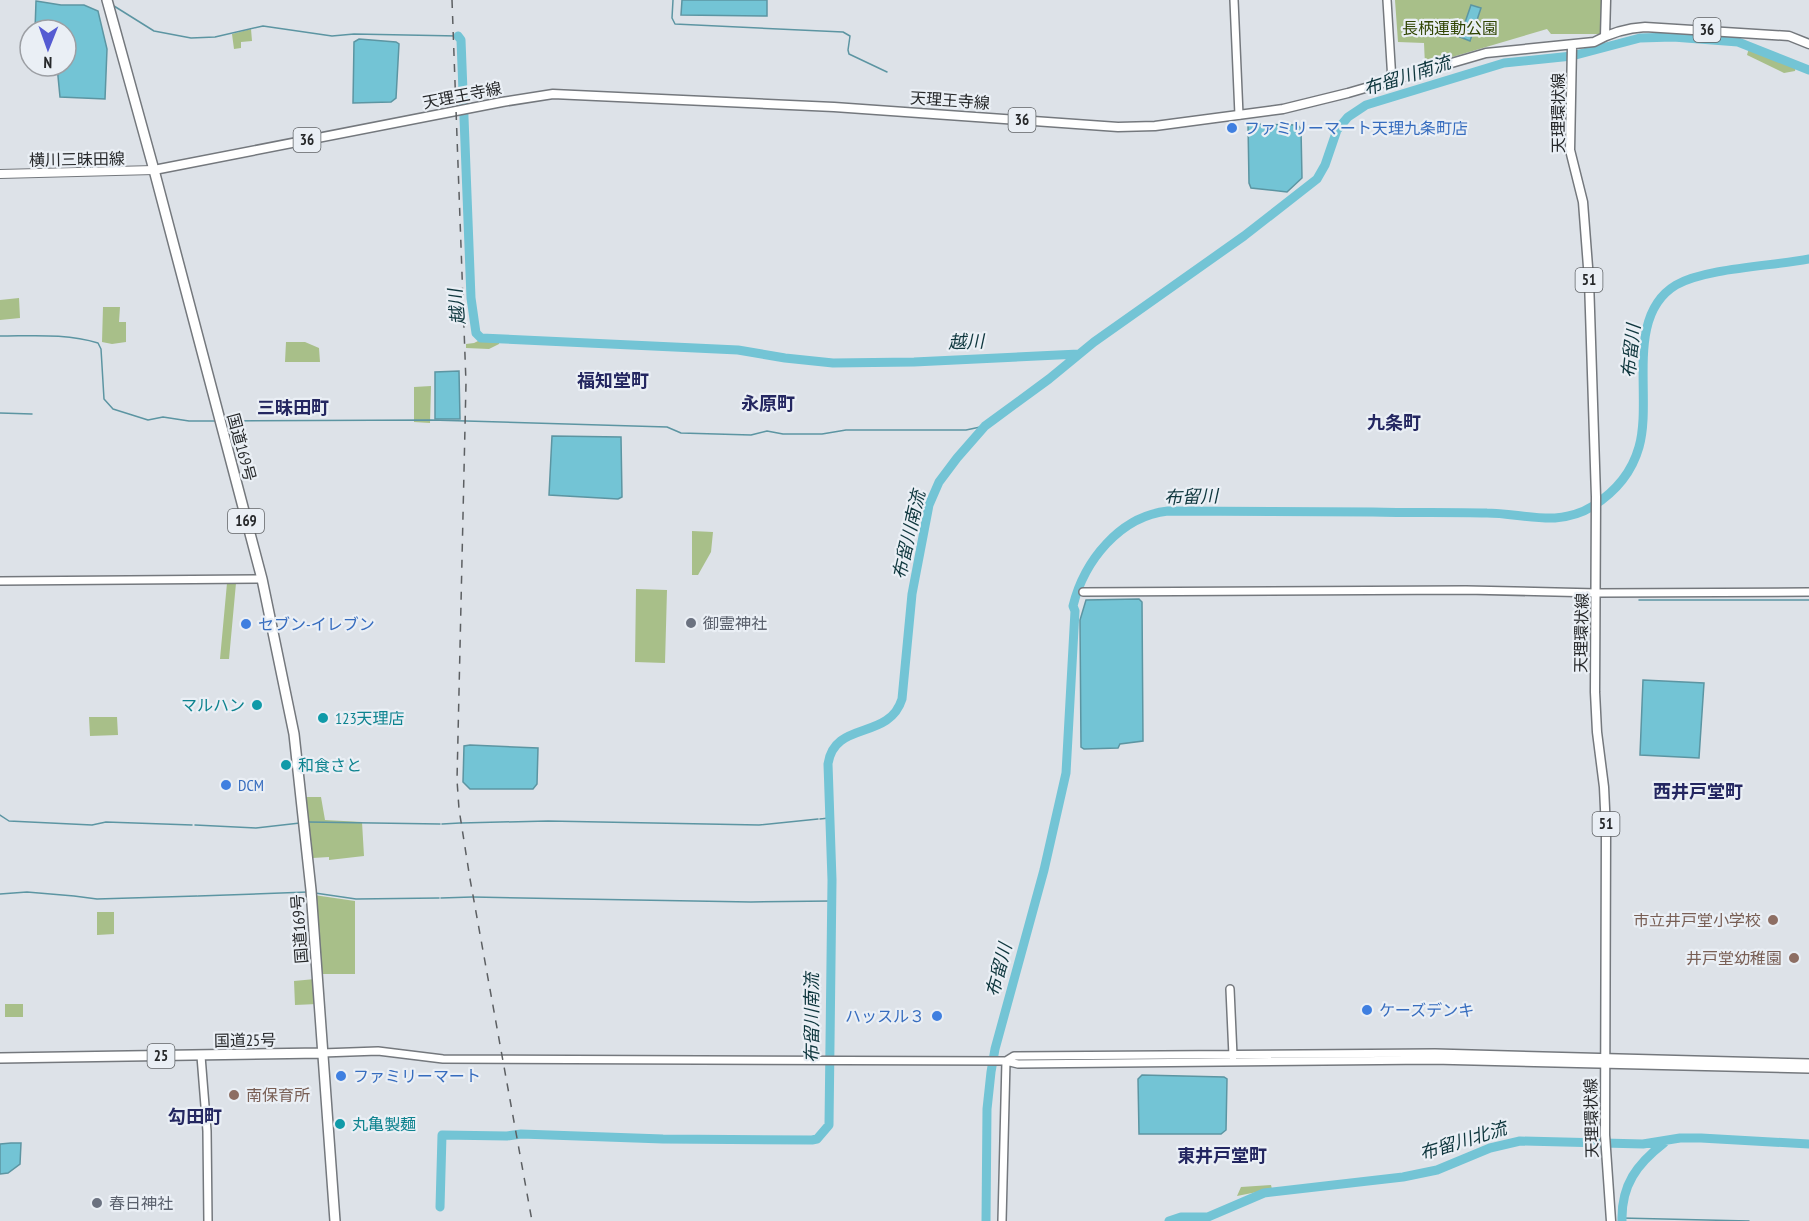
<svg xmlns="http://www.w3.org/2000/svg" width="1809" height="1221" font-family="'PT Sans Narrow','Noto Sans JP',sans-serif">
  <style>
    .green { fill: #a8bf89 }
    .water { fill: #73c4d5; stroke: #5c95a2; stroke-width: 1.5 }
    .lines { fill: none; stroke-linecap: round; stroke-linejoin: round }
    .stream { stroke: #5c95a2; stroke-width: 1.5 }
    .river { stroke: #73c4d5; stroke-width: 9 }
    .tertiary-casing { stroke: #74787d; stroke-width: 10 }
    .secondary-casing { stroke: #74787d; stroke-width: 10 }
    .primary-casing { stroke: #74787d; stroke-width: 11 }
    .trunk-casing { stroke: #74787d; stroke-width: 12 }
    .tertiary { stroke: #fff; stroke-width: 7 }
    .secondary { stroke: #fff; stroke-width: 8 }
    .primary { stroke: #fff; stroke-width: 8 }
    .trunk { stroke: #fff; stroke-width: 9 }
    .rail { stroke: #5c5f62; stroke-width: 1.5; stroke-dasharray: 8 8; stroke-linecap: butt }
    .shop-dot { fill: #3f7fe0; stroke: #eaeff5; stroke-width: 2 }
    .worship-dot { fill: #6b7280; stroke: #eaeff5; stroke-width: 2 }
    .culture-dot { fill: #0f9aa8; stroke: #eaeff5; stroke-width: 2 }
    .education-dot { fill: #8d6e63; stroke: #eaeff5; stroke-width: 2 }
    .labels { text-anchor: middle; stroke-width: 4.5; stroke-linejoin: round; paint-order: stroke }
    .shield { fill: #eaeff5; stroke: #616467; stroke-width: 1.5 }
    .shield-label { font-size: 15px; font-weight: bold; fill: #26282a }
    .park-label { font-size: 16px; fill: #304502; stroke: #eaeff5 }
    .street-label { font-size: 16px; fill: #26282a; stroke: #eaeff5 }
    .shop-label { font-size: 16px; fill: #366cbe; stroke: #eaeff5; text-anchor: start }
    .worship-label { font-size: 16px; fill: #5b616d; stroke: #eaeff5; text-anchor: start }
    .culture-label { font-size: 16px; fill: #0d838f; stroke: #eaeff5; text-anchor: start }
    .education-label { font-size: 16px; fill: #785e54; stroke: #eaeff5; text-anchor: end }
    .water-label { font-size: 18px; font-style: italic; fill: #0f373e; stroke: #eaeff5 }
    .neighbourhood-label { font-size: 18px; font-weight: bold; fill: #242761; stroke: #eaeff5 }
  </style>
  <rect width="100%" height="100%" fill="#dde2e8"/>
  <path class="green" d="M1395 0H1602L1603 29 1600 34H1551L1547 29 1425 65 1424 43 1398 42Z
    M251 29 252 41 241 42V48L234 49 232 34Z
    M1749 48 1796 65 1795 71 1784 73 1747 55Z
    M19 298 20 318 0 320V300Z
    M103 307H120L119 322H126V342L112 344 102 342Z
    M484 338 500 339 499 344 489 349 466 348V344L474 343Z
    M286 342H305L319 348 320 362H285Z
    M431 386 430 423 414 422V387Z
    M692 531 713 532 711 552 698 575H692Z
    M227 583H236L229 659H220Z
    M636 589 667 590 665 663 635 662Z
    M89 717H117L118 735 90 736Z
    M306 797H321L325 820 362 822 364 856 329 860V857L313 858Z
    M314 895 355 901V974H319Z
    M97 912H114V934L97 935Z
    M315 979 317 1004 295 1005 294 981Z
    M5 1004H23V1017H5Z
    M1271 1185 1272 1189 1237 1196 1241 1187Z"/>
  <path class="water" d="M682 0H767V16L681 15Z
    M36 1 61 5H84L98 11 107 49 105 99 60 97 57 66H66V30H35Z
    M1471 5 1481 8 1470 41 1460 37Z
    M359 39 396 42 399 44 396 98 391 102 353 103 354 42Z
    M1248 124 1298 125 1301 129 1302 178 1287 192 1251 188 1249 183Z
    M459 371 460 419H435V372Z
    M552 436 621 437 622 497 618 499 549 495Z
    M1139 599 1142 602 1143 741 1120 744 1118 748 1084 749 1081 747 1080 620 1086 600Z
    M1643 680 1704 683 1699 758 1640 755Z
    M470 745 538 748 537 784 533 789H470L463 782 464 746Z
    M1142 1075 1224 1077 1227 1079 1226 1130 1221 1134H1139L1138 1079Z
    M11 1143H21L20 1164 8 1173 0 1174V1144Z"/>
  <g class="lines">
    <path class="stream" d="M673 0 672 18 675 24 843 32 850 36 848 50 849 54 887 72
      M114 6 154 31 191 38 215 37 263 26 332 36 354 34 458 36
      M0 336C32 336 67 333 98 343L101 349 104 399 113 409 148 420 163 417 189 421H216
      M0 413 32 414
      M224 421 431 420 667 427 681 433 751 435 767 431 783 434H822L846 430H966L985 426
      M1639 600H1809
      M0 815 9 821 92 825 106 822 192 825
      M820 819 829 818
      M308 822 440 824
      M461 823 548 821 759 825 818 819
      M442 824 460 823
      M195 825 256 828 300 823
      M315 893 356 899 439 898
      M0 894 27 892 74 896 97 899 197 896
      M198 896 308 892
      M473 897 751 902 832 901
      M441 898 472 897
      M1621 1218 1749 1221"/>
    <path class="river" d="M458 36 461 40 471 298 476 333 481 338 738 350 785 358 833 363 914 362 1079 354
      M440 1207 442 1135 507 1136 521 1134 663 1139 812 1140 817 1139 829 1125 832 880 828 764C834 720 889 741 902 699L912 594 929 505 939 482 957 458 985 426 1049 379 1094 342 1244 236 1317 179 1325 165 1337 130 1348 117 1366 105 1504 63 1572 56 1640 38 1673 37 1738 42 1809 70
      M986 1221 987 1109 991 1072 995 1049 1044 870 1066 773 1075 611 1073 606C1084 561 1120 516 1168 511 1237 511 1305 512 1373 512 1411 513 1449 512 1487 513 1509 513 1532 519 1555 518 1568 517 1582 513 1593 506 1615 492 1632 472 1639 447 1653 398 1624 316 1676 285 1706 268 1773 266 1809 259
      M1169 1221 1181 1217H1208L1264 1193 1403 1177 1437 1170 1490 1148 1520 1141 1643 1144 1680 1138H1701L1809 1144
      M1622 1221C1621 1185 1637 1164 1664 1143"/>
    <defs>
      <path id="tertiary" d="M1234 0 1239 115
        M1387 0 1392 81
        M0 581 262 579
        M1083 592 1466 590 1597 593 1809 592
        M1230 989 1233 1056
        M322 1053 378 1051 443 1059 1006 1061 1018 1064 1433 1060 1809 1069
        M201 1056 207 1131 208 1221
        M1006 1061 1014 1056 1435 1053 1809 1063
        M1002 1221 1006 1061"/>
      <path id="secondary" d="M0 174 154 170"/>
      <path id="primary" d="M1605 36 1606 0
        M1572 46 1570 150 1583 202 1589 280 1596 497 1595 692 1597 732 1604 787 1606 830 1605 1135 1611 1221
        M154 170 502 102 553 94 834 107 1118 127 1155 126 1283 109 1348 93 1486 53 1594 42C1610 33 1627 28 1645 27L1789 36 1809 44"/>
      <path id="trunk" d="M107 0 154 170 262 579 294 734 311 890 335 1221
        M0 1058 322 1053"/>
    </defs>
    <use href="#tertiary" class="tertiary-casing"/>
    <use href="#secondary" class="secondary-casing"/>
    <use href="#primary" class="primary-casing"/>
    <use href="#trunk" class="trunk-casing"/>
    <use href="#tertiary" class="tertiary"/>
    <use href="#secondary" class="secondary"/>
    <use href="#primary" class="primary"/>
    <use href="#trunk" class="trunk"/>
    <path class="rail" d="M452 0 466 383 457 780 459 809 470 879 532 1221"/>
  </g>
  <g class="shop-dot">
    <circle cx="1232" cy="128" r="6"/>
    <circle cx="246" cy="624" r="6"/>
    <circle cx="226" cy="785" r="6"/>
    <circle cx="1367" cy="1010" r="6"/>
    <circle cx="937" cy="1016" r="6"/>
    <circle cx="341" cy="1076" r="6"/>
  </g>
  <g class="worship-dot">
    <circle cx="691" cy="623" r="6"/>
    <circle cx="97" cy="1203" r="6"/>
  </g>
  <g class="culture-dot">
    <circle cx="257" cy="705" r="6"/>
    <circle cx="323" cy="718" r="6"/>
    <circle cx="286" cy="765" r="6"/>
    <circle cx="340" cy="1124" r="6"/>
  </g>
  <g class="education-dot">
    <circle cx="1773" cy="920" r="6"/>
    <circle cx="1794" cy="958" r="6"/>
    <circle cx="234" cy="1095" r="6"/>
  </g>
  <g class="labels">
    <g class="shield">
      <rect x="1693.5" y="18" width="27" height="24" rx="4.5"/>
      <rect x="1008.5" y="108" width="27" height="24" rx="4.5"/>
      <rect x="293.5" y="128" width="27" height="24" rx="4.5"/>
      <rect x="1575.5" y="268" width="27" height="24" rx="4.5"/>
      <rect x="228" y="509" width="36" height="24" rx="4.5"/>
      <rect x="1592.5" y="812" width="27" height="24" rx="4.5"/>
      <rect x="147.5" y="1044" width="27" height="24" rx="4.5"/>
    </g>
    <g class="shield-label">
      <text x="1707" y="35">36</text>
      <text x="1022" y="125">36</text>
      <text x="307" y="145">36</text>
      <text x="1589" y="285">51</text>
      <text x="246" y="526">169</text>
      <text x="1606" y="829">51</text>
      <text x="161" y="1061">25</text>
    </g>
    <g class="park-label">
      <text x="1450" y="34">長柄運動公園</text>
    </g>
    <g class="street-label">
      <text transform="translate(462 95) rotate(-11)" y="6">天理王寺線</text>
      <text transform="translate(950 100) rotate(4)" y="6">天理王寺線</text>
      <text transform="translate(1558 113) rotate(-90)" y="6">天理環状線</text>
      <text transform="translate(77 159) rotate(-1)" y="6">横川三昧田線</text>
      <text transform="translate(242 447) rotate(75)" y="6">国道169号</text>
      <text transform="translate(1581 633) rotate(-89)" y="6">天理環状線</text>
      <text transform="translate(299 929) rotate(-94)" y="6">国道169号</text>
      <text transform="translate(245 1040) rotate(-1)" y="6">国道25号</text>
      <text transform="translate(1591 1118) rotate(-91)" y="6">天理環状線</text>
    </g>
    <g class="shop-label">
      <text x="1244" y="134">ファミリーマート天理九条町店</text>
      <text x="258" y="630">セブン-イレブン</text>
      <text x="238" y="791">DCM</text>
      <text x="1379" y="1016">ケーズデンキ</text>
      <text x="925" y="1022" text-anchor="end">ハッスル３</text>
      <text x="353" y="1082">ファミリーマート</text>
    </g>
    <g class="worship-label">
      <text x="703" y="629">御霊神社</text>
      <text x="109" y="1209">春日神社</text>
    </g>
    <g class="culture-label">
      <text x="245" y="711" text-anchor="end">マルハン</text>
      <text x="335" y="724">123天理店</text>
      <text x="298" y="771">和食さと</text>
      <text x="352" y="1130">丸亀製麺</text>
    </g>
    <g class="education-label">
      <text x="1761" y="926">市立井戸堂小学校</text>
      <text x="1782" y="964">井戸堂幼稚園</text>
      <text x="246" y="1101" text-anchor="start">南保育所</text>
    </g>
    <g class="water-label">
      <text transform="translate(1407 76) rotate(-18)" y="6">布留川南流</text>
      <text transform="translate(457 307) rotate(-96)" y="6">越川</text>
      <text transform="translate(966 342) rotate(-2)" y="6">越川</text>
      <text transform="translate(1631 351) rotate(-84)" y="6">布留川</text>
      <text transform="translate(1191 497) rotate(-2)" y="6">布留川</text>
      <text transform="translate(909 535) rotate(-77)" y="6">布留川南流</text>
      <text transform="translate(999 970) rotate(-75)" y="6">布留川</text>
      <text transform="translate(812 1018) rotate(-90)" y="6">布留川南流</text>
      <text transform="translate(1463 1141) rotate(-17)" y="6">布留川北流</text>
    </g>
    <g class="neighbourhood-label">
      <text x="613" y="387">福知堂町</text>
      <text x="768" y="410">永原町</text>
      <text x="293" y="414">三昧田町</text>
      <text x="1394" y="429">九条町</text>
      <text x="1698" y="798">西井戸堂町</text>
      <text x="195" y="1123">勾田町</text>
      <text x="1222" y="1162">東井戸堂町</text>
    </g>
  </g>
  <g transform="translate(48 48) rotate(181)"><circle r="28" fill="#eaeff5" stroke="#9c9fa4" stroke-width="1.5"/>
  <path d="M0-4.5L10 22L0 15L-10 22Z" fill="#555bd2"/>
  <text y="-9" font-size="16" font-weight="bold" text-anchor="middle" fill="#26282a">N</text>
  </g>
</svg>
